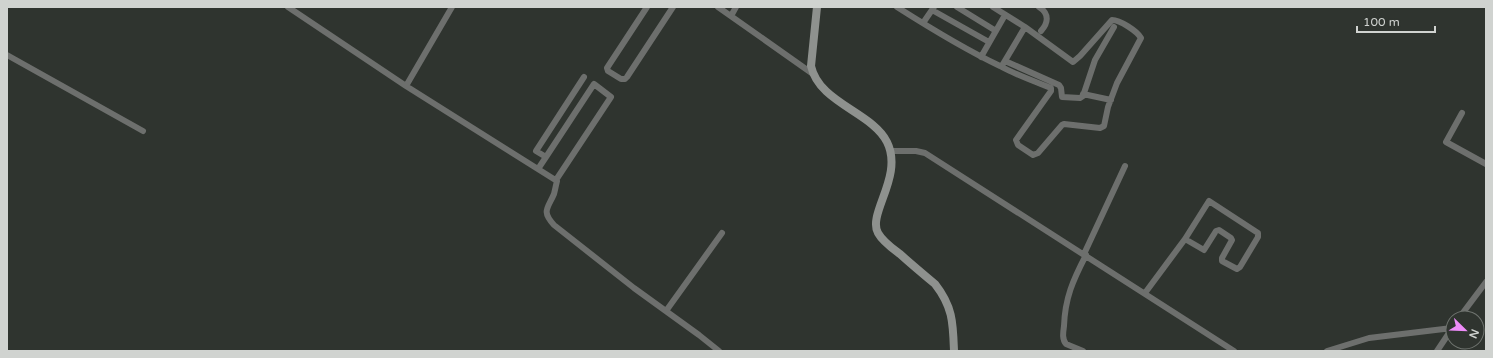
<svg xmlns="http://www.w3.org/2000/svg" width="1493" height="358" font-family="'Varela Round',sans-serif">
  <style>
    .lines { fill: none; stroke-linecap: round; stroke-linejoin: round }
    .minor { stroke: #6d6f6d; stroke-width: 6 }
    .secondary { stroke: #8e918e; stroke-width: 8 }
  </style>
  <rect width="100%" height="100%" fill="#2f342f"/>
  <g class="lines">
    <path class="minor" d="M288 7 406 86 557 181C556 185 555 190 554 194 548 208 541 211 554 225L634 288 699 335 719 351
      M647 7 607 68 608 71 621 79H625L627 77 673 7
      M718 7 813 74
      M897 7C930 28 964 49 1000 66 1016 75 1034 81 1051 88V91L1016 140 1018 145 1033 155 1038 153 1062 125 1064 124 1100 128 1104 126 1108 107 1117 83 1141 38C1137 31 1120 20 1112 20L1080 56 1073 62 1025 27
      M957 7 996 31
      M993 7 1025 27 1003 64
      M1039 7C1050 14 1048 23 1041 31
      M932 10 989 42
      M731 16 736 7
      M923 23 934 7
      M7 55 143 131
      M981 57 1005 15
      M1005 61 1059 85 1061 88 1062 97 1080 98 1083 96 1095 60 1114 27
      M406 86 452 7
      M1083 94 1111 100
      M1462 113 1446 142 1486 164
      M891 151H916L925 153 1234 351
      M546 157 594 84 611 97 556 180
      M538 169 546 157 536 151 584 77
      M1084 254 1125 166
      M1145 293 1185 239 1204 250 1216 231 1219 230 1231 238 1232 240 1222 258V261L1237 269 1240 267 1258 237V233L1209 201 1185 239
      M666 311 722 233
      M1459 318 1486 282
      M1083 351 1066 344C1062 339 1063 333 1064 326 1065 298 1073 280 1086 255
      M1327 351 1369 338 1452 328
      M1437 351 1453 327"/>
    <path class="secondary" d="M817 7 811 66C819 103 872 112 887 142 904 176 867 214 878 233 883 242 892 248 900 254 911 264 923 274 935 284 953 307 953 323 954 351"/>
  </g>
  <rect width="1493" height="358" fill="none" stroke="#d0d3d0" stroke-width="16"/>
  <g transform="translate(1465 330) rotate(113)"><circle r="19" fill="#2f342f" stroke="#6f746f"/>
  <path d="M0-3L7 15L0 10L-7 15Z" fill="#ee8cf9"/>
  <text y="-6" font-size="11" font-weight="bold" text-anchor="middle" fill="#d0d3d0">N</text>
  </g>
  <path d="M1357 26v6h78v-6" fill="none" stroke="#d0d3d0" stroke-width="2"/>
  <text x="1363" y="26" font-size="12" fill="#d0d3d0" stroke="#2f342f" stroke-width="3" paint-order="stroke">100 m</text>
</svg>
